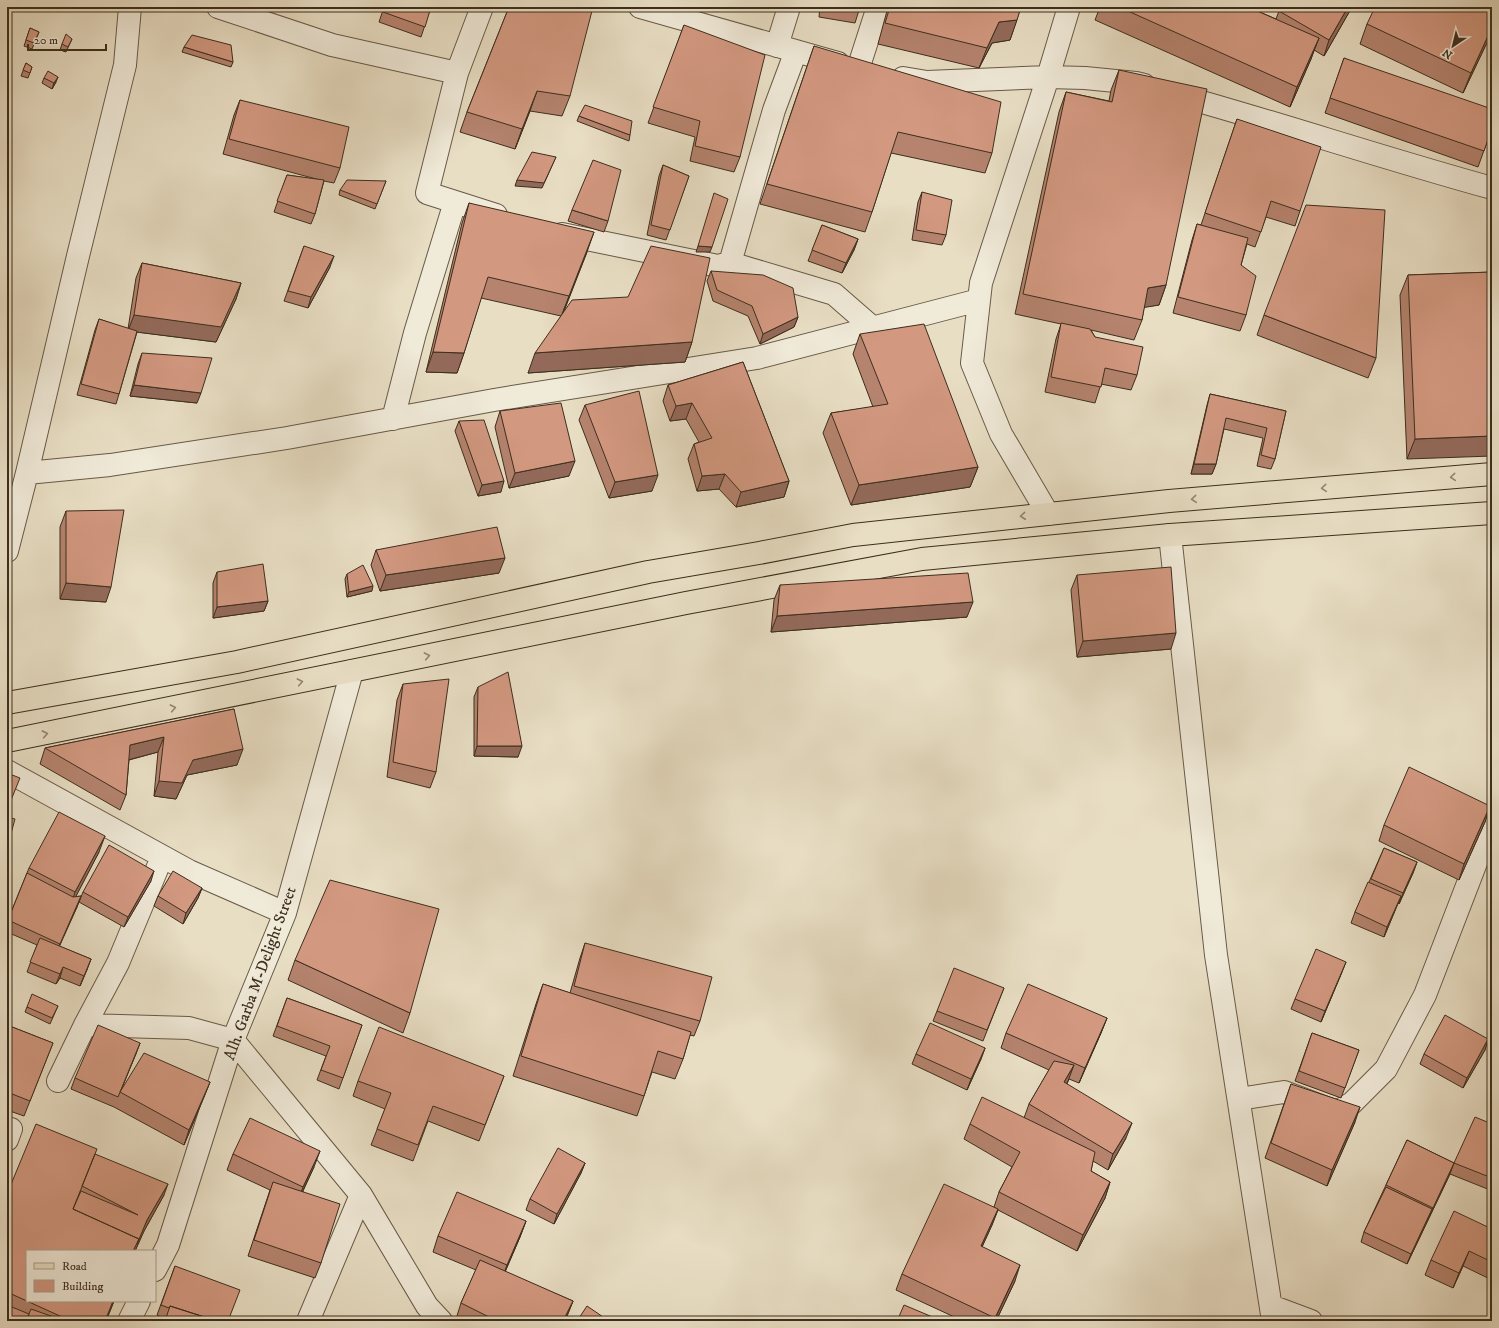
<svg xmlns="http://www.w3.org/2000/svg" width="1499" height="1328" font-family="'IM FELL DW Pica',serif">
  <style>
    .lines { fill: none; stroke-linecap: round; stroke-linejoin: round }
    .minor-casing { stroke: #685a47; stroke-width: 24 }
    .major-casing { stroke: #3d2e1d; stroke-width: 24 }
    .minor { stroke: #f0ead9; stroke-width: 22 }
    .major { stroke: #e8dec4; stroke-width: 22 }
    .wall { fill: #b5836e; stroke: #3d2e1d }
    .shaded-wall { fill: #936a5a; stroke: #3d2e1d }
    .building { fill: #d29880; stroke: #3d2e1d }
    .oneway { stroke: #928670 }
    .labels { text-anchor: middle; stroke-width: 3.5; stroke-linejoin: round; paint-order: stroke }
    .street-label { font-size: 16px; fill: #3d2e1d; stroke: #f0ead9 }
  </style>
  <rect width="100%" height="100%" fill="#e8dec4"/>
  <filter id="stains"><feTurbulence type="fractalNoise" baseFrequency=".005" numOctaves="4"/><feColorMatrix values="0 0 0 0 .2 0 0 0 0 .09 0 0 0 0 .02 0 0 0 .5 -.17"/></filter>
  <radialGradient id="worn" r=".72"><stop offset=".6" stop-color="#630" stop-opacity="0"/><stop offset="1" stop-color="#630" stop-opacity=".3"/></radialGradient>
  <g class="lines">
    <defs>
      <path id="minor" d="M218 7 332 45 457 73
        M482 7 457 73 427 193 496 215
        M640 7 838 63
        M777 46 789 7
        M796 51 774 110 730 263 834 294 873 328
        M858 69 878 7
        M903 78 927 82 1048 77 1085 78 1136 83 1144 85
        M1177 95C1282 124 1386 159 1492 188
        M562 234 718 266 730 263
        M393 419 415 333 455 202
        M27 473 110 465 287 438 494 400 757 358 979 300
        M1048 514 1001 434 972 363 981 283 1048 77 1069 7
        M1170 535 1216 955 1273 1321
        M7 551 27 473 78 256 125 65 130 7
        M7 771 189 871 285 913
        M85 1025 189 1028 233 1040 361 1195 427 1306 441 1321
        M58 1081 85 1025 118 963 162 857
        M1239 1099 1284 1092 1337 1112 1352 1103 1386 1069 1425 995 1492 821
        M7 1140 11 1129
        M155 1270 168 1245 233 1040 285 913 352 671
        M1271 1306 1311 1321
        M129 1321 139 1301
        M308 1321 361 1195"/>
      <path id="major" d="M7 703 237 662 648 572 759 553 853 535 1169 501 1492 474
        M7 741 686 603 922 559 1170 535 1492 513"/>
    </defs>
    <use href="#minor" class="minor-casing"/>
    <use href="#major" class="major-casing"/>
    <use href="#minor" class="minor"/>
    <use href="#major" class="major"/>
  </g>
  <path class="wall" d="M384 7H431L421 37 379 22Z
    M509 7 570 96 562 116 530 111 515 149 460 132 467 112Z
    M820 7H860L855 23 819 17Z
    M888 7H1021L1010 40 992 43 979 68 878 44Z
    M1100 7H1248L1276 19 1279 11 1281 7H1352L1324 56 1314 50 1311 59 1290 107 1095 20Z
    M1492 7V32L1463 93 1360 44 1367 24Z
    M684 25 740 157 734 172 690 161 695 137 648 123Z
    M30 28 39 32 32 49 24 46Z
    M72 39 66 52 60 50 62 44Z
    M814 46 992 153 985 173 891 153 872 212 865 232 760 204Z
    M184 47 233 62 231 67 182 52Z
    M1344 58 1492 128 1478 167 1325 113Z
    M26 63 32 67 28 78 21 76Z
    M1119 70 1166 285 1159 305 1144 307 1142 320 1134 340 1091 330 1095 337 1137 375 1131 390 1101 384 1095 403 1045 392 1056 339 1061 324 1015 314 1059 112 1066 92 1109 101 1111 90Z
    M44 78 56 82 52 89 42 83Z
    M240 100 340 168 334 183 324 181 315 214 311 224 274 212 287 175 320 180 223 154 234 115Z
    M579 116 630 135 629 141 577 121Z
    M1237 119 1300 211 1295 226 1266 217 1255 247 1247 244 1241 265 1246 315 1240 331 1173 313 1192 240 1197 224 1201 225Z
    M663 165 689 176 666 240 647 235 659 176Z
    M386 181 375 209 339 195 340 190Z
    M922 192 946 235 942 245 912 240 918 202Z
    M469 203 587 252 563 314 692 342 685 362 528 373 561 316 481 298 464 353 457 373 426 372 462 223Z
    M572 210 608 221 604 232 568 221Z
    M822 225 858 239 854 250 842 273 808 261Z
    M304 246 330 267 308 308 284 301Z
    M142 263 241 283 236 299 216 342 137 332 119 394 116 404 77 395 95 330 99 319 128 329 136 278Z
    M711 271 798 317 794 327 760 344 748 316 713 301 707 281Z
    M1492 272 1407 459 1400 295 1408 275Z
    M1264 315 1376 358 1368 378 1257 335Z
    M860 334 978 467 970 487 851 505 823 433 831 413 873 407 853 354Z
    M142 353 197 403 130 396 138 364Z
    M743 362 789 481 784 497 736 507 719 489 697 491 688 459 694 444 699 442 686 419 670 421 663 401 668 385Z
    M1210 394 1286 411 1275 459 1271 469 1257 466 1263 438 1224 429 1216 464 1212 474H1191L1207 405Z
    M585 405 652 491 609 498 579 420Z
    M500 411 569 476 509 488 495 427Z
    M459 421 501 492 478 496 455 431Z
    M66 511 106 602 60 599V527Z
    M376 550 499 573 380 591 371 565Z
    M217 572 268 601 264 611 213 618V583Z
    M347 574 372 591 347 597 345 579Z
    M1077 575 1171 649 1077 657 1071 590Z
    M780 585 967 617 771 632 774 600Z
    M403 684 436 772 430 788 387 777 397 700Z
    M478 687 518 757 474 756V697Z
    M234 709 237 765 187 775 176 799 154 796 158 752 129 760 126 795 120 810 40 764 45 748Z
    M1490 806 1485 822 1459 880 1379 841 1384 825Z
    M1384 848 1417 862 1413 873 1399 904 1398 903 1384 937 1351 923 1355 912 1369 882Z
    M99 852 75 897 81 896 77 907 59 946 91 959 80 986 60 978 56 984 27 972 37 945 7 932V922L29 868Z
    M151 881 124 927 79 902 83 892Z
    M202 888 198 898 183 924 154 906 158 896Z
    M585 943 700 1021 694 1036 690 1035 683 1059 675 1079 652 1072 644 1096 637 1116 513 1076 536 1004 543 984 570 993 580 958Z
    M295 960 410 1013 403 1033 288 980Z
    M1342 972 1321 1022 1291 1009 1295 999Z
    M1004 988 983 1041 933 1021 937 1011Z
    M287 998 362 1025 339 1089 317 1080 326 1056 273 1036Z
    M58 1006 50 1024 25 1012 27 1007Z
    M1107 1018 1101 1033 1079 1083 1069 1079 1067 1084 1126 1138 1108 1170 1093 1161 1091 1171 1110 1182 1105 1198 1077 1251 998 1210 992 1225 982 1247 1015 1281 996 1321H963L896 1290 902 1274 994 1207 999 1192 1012 1167 964 1139 970 1124 1024 1118 1029 1104 1049 1070 1001 1048 1006 1033Z
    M7 1025 53 1043 24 1116 7 1110Z
    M1312 1033 1359 1050 1341 1098 1295 1081Z
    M1488 1039 1485 1050 1463 1088 1420 1064 1424 1054Z
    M140 1043 122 1088 210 1082 204 1097 184 1145 114 1107 71 1089 75 1078Z
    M985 1048 981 1059 967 1090 912 1064 916 1054Z
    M504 1076 479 1141 428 1121 413 1161 371 1145 385 1109 353 1096 358 1081Z
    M1291 1084 1355 1122 1327 1186 1265 1158Z
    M1492 1124V1185L1490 1190 1450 1174 1407 1264 1361 1242 1364 1232 1407 1140 1454 1163Z
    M95 1154 164 1195 144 1231 135 1251H27L114 1301 106 1321H7V1194Z
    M233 1154 314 1167 303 1191 321 1263 315 1278 248 1256 270 1190 227 1170Z
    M585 1163 581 1173 554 1224 526 1210 530 1199Z
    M526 1221 520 1237 505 1272 573 1301 565 1321H460L456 1319 461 1303 476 1270 433 1252 438 1236Z
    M1492 1229V1280L1463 1266 1453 1288 1425 1275 1431 1260Z
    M175 1266 228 1321H165V1319L157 1315Z"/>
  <path class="shaded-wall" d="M1348 7H1352L1324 56 1329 40Z
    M1017 20 1010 40 992 43 979 68 987 48 999 22Z
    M1492 27V32L1463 93 1471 73Z
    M1319 38 1311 59 1290 107 1297 87Z
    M58 77 56 82 52 89 54 83Z
    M537 91 530 111 515 149 522 129Z
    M556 157 542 188 515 186 517 180Z
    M594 232 587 252 561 317 569 296Z
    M858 239 854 250 842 273 846 263Z
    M698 246 712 247 710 252H696Z
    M334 256 330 267 308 308 311 297Z
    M241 283 236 299 216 342 128 331 134 315Z
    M1166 285 1159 305 1141 308 1148 288Z
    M798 317 794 327 760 344 763 334Z
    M692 342 685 362 528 373 535 353Z
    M433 352 464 353 457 373 426 372Z
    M134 385 201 393 197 403 130 396Z
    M692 403 686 419 670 421 676 406Z
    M1492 436V456L1407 459 1415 439Z
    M575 461 569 476 509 488 515 473Z
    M1194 464H1216L1212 474H1191Z
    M978 467 970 487 851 505 859 485Z
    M725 474 719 489 697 491 702 476Z
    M658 475 652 491 609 498 615 482Z
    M504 481 501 492 478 496 482 485Z
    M789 481 784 497 736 507 741 492Z
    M505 558 499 573 380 591 386 575Z
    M66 583 111 587 106 602 60 599Z
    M373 586 372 591 347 597 349 592Z
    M268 601 264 611 213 618 217 607Z
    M973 602 967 617 771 632 777 616Z
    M1176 633 1171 649 1077 657 1083 641Z
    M164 737 158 752 124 761 130 745Z
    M477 746H522L518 757 474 756Z
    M243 749 237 765 187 775 176 799 154 796 159 781 193 760Z
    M1490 806 1485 822 1459 880 1464 864Z
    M105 836 99 852 70 908 75 892Z
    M1417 862 1413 873 1399 904 1403 893Z
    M154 871 151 881 124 927 128 917Z
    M202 888 198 898 183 924 186 913Z
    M81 896 77 907 56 954 60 944Z
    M1401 896 1397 906 1384 937 1387 927Z
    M91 959 87 970 80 986 84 976Z
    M1346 962 1342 972 1321 1022 1325 1011Z
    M63 967 60 978 56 984 60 974Z
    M1107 1018 1101 1033 1079 1083 1085 1068Z
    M1488 1039 1485 1050 1463 1088 1467 1078Z
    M140 1043 136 1054 120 1092Z
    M985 1048 981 1059 967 1090 971 1079Z
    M1074 1065 1068 1081 1058 1097 1064 1082Z
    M210 1082 204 1097 184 1145 189 1130Z
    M1360 1107 1355 1122 1327 1186 1332 1170Z
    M1132 1123 1126 1138 1108 1170 1113 1154Z
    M320 1151 314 1167 297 1203 303 1187Z
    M585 1163 581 1173 554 1224 557 1214Z
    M1454 1163 1450 1174 1407 1264 1411 1254Z
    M1110 1182 1105 1198 1077 1251 1083 1235Z
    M168 1184 164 1195 144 1231 135 1251H133L147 1220Z
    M998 1209 992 1225 975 1262 981 1246Z
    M526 1221 520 1237 501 1281 507 1265Z
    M1469 1251 1463 1266 1453 1288 1459 1273Z
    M1020 1265 1015 1281 996 1321H994Z
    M113 1301H114L106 1321H105Z
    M573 1301 565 1321H563Z"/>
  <path class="building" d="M385 7H431L425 27 383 12Z
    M509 7H593L570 96 537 91 522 129 467 112Z
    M890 7H1021L1017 20 999 22 987 48 885 23Z
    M1119 7H1248L1319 38 1297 87Z
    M1281 7H1348L1329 40 1279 11Z
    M1375 7H1492V27L1471 73 1367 24Z
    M684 25 765 55 740 157 695 146 700 121 653 107Z
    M30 28 39 32 34 43 26 40Z
    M66 34 72 39 68 47 62 44Z
    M192 35 231 45 233 62 184 47Z
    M814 46 1001 102 992 153 898 132 872 212 767 184Z
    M1344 58 1492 109V128L1484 151 1330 98Z
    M26 63 32 67 30 73 23 70Z
    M1119 70 1207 89 1166 285 1148 288 1142 320 1023 294 1066 92 1112 102Z
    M48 71 58 77 54 83 44 78Z
    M240 100 349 127 340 168 229 139Z
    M585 105 632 121 630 135 579 116Z
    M1237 119 1321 147 1300 211 1271 201 1261 232 1205 213Z
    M532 152 556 157 544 183 517 180Z
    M593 160 621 170 608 221 572 210Z
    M663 165 689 176 670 230 651 225Z
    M287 175 324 180 315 214 277 201Z
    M347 180 386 181 377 204 340 190Z
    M922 192 952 200 946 235 916 230Z
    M714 193 728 199 712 247 698 246Z
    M469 203 594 232 569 296 488 277 464 353 433 352Z
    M1306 205 1385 210 1376 358 1264 315Z
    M1197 224 1248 238 1241 265 1256 276 1246 315 1178 297Z
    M822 225 858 239 846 263 812 250Z
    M304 246 334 256 311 297 288 291Z
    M651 246 710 258 692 342 535 353 572 300 628 297Z
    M142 263 241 283 221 327 134 315Z
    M711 271 763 275 793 288 798 317 763 334 752 306 717 290Z
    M1492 272V436L1415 439 1408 275Z
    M99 319 137 331 119 394 81 384Z
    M1061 323 1090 329 1095 337 1143 347 1137 375 1105 368 1101 387 1051 377Z
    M924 324 978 467 859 485 831 413 888 404 860 334Z
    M142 353 212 358 201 393 134 385Z
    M743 362 789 481 741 492 725 474 702 476 694 444 712 438 692 403 676 406 668 385Z
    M639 391 658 475 615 482 585 405Z
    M1210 394 1286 411 1275 459 1261 455 1267 428 1226 418 1216 464H1194Z
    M561 403 575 461 515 473 500 411Z
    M484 420 504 481 482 485 459 421Z
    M124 510 111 587 66 583V511Z
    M497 527 505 558 386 575 376 550Z
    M263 564 268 601 217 607V572Z
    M363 565 373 586 349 592 347 574Z
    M1171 567 1176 633 1083 641 1077 575Z
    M968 573 973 602 777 616 780 585Z
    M508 672 522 746H477L478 687Z
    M449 679 436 772 393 762 403 684Z
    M234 709 243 749 193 760 182 783 159 781 164 737 130 745 126 795 45 748Z
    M1409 767 1490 806 1464 864 1384 825Z
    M7 773 20 778 7 810Z
    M59 812 105 836 75 892 29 868Z
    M7 817 15 819 7 848Z
    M109 845 154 871 128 917 83 892Z
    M1384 848 1417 862 1403 893 1371 879Z
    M173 871 202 888 186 913 158 896Z
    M27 873 73 897 81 896 60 944 8 920Z
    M330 880 439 909 410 1013 295 960Z
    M1368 882 1401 896 1387 927 1355 912Z
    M40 938 91 959 84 976 63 967 60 974 30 962Z
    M585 943 712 977 700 1021 574 986Z
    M1316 949 1346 962 1325 1011 1295 999Z
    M954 968 1004 988 987 1030 937 1011Z
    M543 984 691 1032 683 1059 658 1051 644 1096 521 1056Z
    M1028 984 1107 1018 1085 1068 1006 1033Z
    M32 994 58 1006 52 1018 27 1007Z
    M287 998 362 1025 343 1078 321 1070 330 1046 277 1026Z
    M1445 1015 1488 1039 1467 1078 1424 1054Z
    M930 1023 985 1048 971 1079 916 1054Z
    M7 1025 53 1043 30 1101 7 1092Z
    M98 1025 140 1043 118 1097 75 1078Z
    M379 1027 504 1076 485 1125 433 1106 418 1145 377 1129 391 1093 358 1081Z
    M1312 1033 1359 1050 1345 1088 1299 1071Z
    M144 1053 210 1082 189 1130 120 1092Z
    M1054 1061 1074 1065 1064 1082 1132 1123 1113 1154 1029 1104Z
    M1291 1084 1360 1107 1332 1170 1271 1143Z
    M982 1097 1095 1152 1091 1171 1110 1182 1083 1235 999 1192 1020 1152 970 1124Z
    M1475 1117 1492 1124V1178L1454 1163Z
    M250 1118 320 1151 303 1187 233 1154Z
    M36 1124 97 1149 73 1209 139 1239 133 1251H27V1301H113L105 1321H71L7 1292V1194Z
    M1407 1140 1454 1163 1433 1208 1386 1185Z
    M558 1148 585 1163 557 1214 530 1199Z
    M95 1154 168 1184 147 1220 137 1244 139 1239 73 1209 81 1191 138 1215 82 1186Z
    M273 1182 340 1204 321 1263 254 1240Z
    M944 1184 998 1209 981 1246 1020 1265 995 1318 902 1274Z
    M1386 1187 1432 1209 1411 1254 1364 1232Z
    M457 1192 526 1221 507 1265 438 1236Z
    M1454 1211 1492 1229V1262L1469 1251 1459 1273 1431 1260Z
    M480 1260 573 1301 563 1321H497L461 1303Z
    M175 1266 240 1290 228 1321H217L170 1306 169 1308 161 1305Z
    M7 1305 29 1314 26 1321H7Z
    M904 1305 942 1321H897Z
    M170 1306 217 1321H165Z
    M587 1306 609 1321H577Z
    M31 1309 65 1321H26Z"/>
  <defs><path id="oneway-chevron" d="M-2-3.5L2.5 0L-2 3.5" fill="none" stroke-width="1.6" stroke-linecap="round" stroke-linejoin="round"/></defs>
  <g class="oneway">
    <use href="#oneway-chevron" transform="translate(1453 477) rotate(175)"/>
    <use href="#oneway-chevron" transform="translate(1324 488) rotate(175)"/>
    <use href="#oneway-chevron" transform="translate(1194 499) rotate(175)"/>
    <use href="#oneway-chevron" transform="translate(1023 516) rotate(174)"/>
    <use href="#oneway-chevron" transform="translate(427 656) rotate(-11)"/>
    <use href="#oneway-chevron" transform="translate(300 682) rotate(-11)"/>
    <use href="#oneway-chevron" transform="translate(173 708) rotate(-11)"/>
    <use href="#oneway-chevron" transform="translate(45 734) rotate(-11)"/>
  </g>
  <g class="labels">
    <g class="street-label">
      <text transform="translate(259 973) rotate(-70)" y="6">Alh. Garba M-Delight Street</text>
    </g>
  </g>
  <rect width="1499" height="1328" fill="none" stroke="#e8dec4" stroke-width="24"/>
  <rect x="8" y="8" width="1483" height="1312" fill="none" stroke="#3d2e1d" stroke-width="2"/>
  <rect x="12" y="12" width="1475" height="1304" fill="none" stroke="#3d2e1d"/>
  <rect x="26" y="1250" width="130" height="52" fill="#f0ead9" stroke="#a89f8e"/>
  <rect x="34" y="1263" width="20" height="6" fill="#e8dec4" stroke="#a89f8e"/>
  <text x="62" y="1270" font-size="12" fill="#3d2e1d">Road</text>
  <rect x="34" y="1280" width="20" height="12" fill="#d29880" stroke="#a89f8e"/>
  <text x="62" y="1290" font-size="12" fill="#3d2e1d">Building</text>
  <g transform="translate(1453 46) rotate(215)" stroke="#f0ead9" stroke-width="3" paint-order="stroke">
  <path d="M0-3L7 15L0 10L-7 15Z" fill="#3d2e1d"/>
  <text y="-6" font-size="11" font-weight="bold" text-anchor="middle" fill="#3d2e1d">N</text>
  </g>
  <path d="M28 44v6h78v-6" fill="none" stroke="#3d2e1d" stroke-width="2"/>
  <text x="34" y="44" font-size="12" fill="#3d2e1d" stroke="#f0ead9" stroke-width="3" paint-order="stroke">20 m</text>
  <rect width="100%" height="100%" filter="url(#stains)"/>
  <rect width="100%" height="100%" fill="url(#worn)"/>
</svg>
